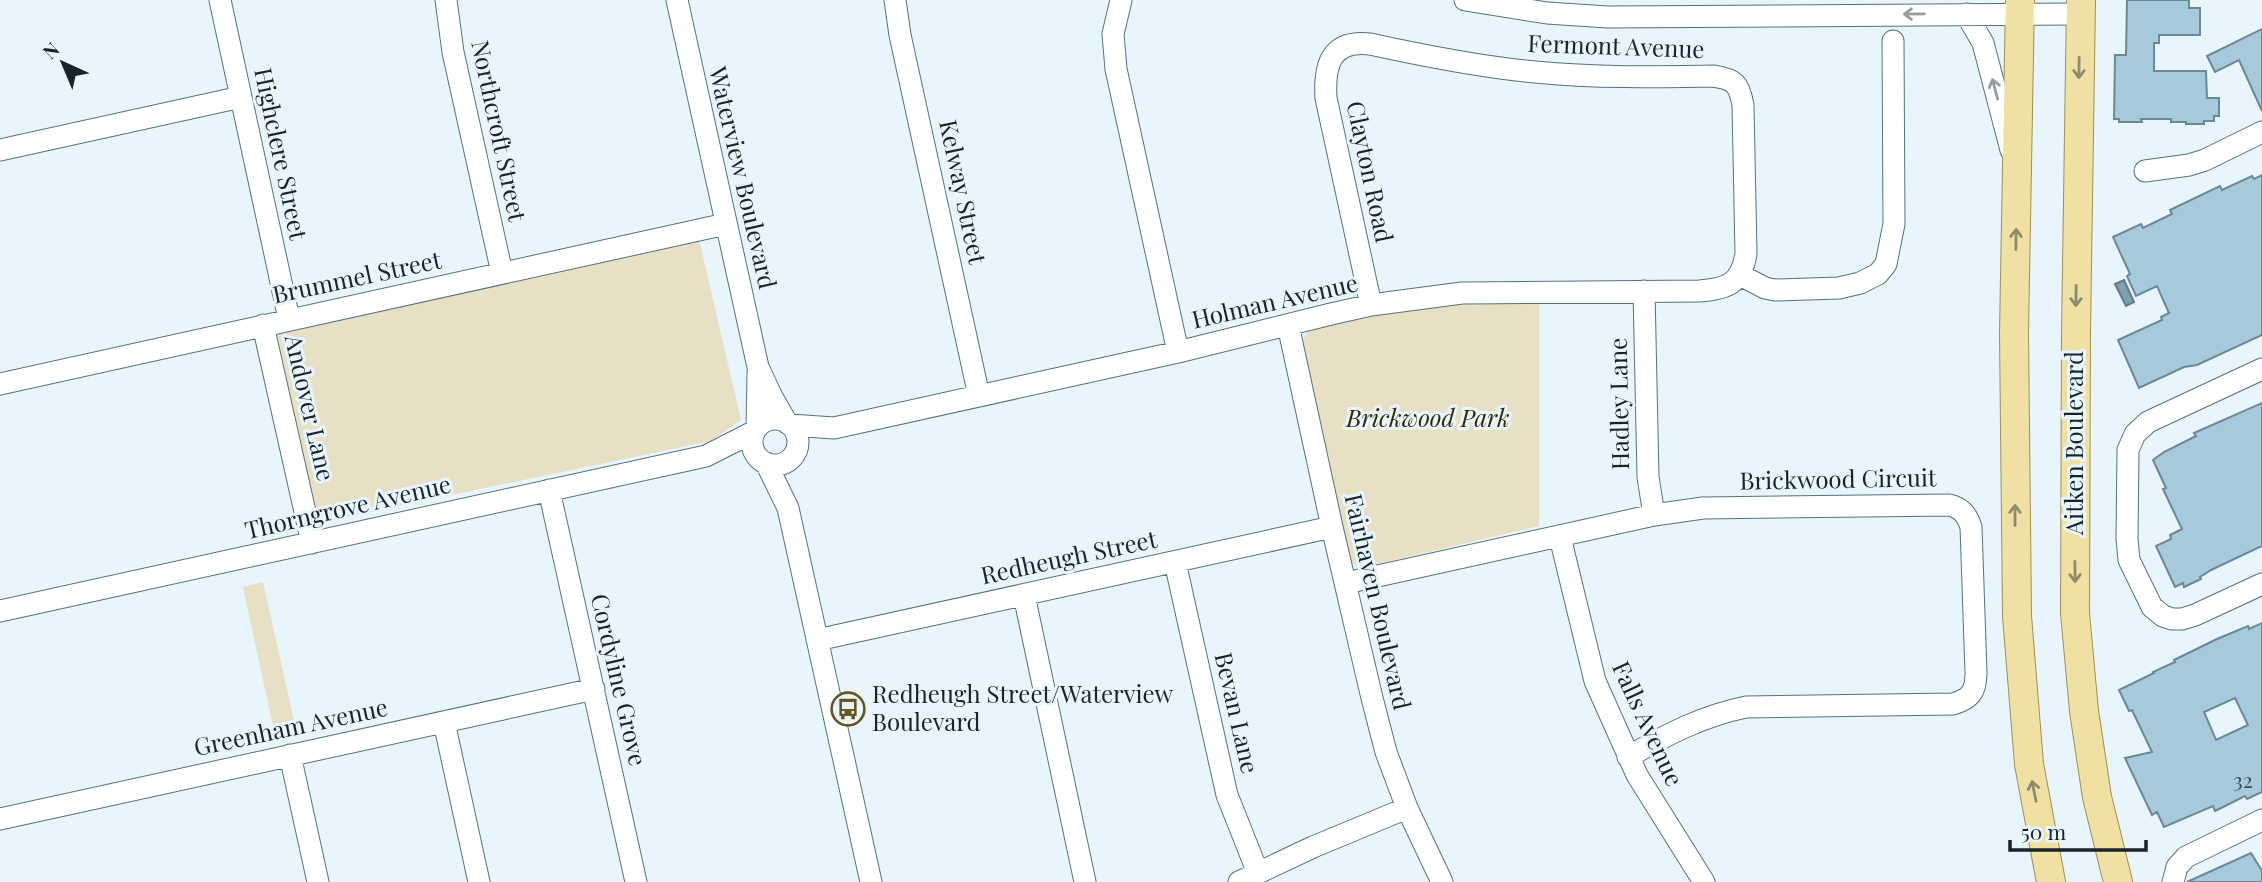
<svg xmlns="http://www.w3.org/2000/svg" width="2262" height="882" font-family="'Playfair Display',serif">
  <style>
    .green { fill: #e7e0c4 }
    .water { fill: #7da0b1; stroke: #5f7b88; stroke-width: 2 }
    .building { fill: #a6cadc; stroke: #6b8897; stroke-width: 2; fill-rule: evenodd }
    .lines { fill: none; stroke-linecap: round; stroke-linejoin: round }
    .minor-casing { stroke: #55727f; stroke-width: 23 }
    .major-casing { stroke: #9e9152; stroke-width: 30 }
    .minor { stroke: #fff; stroke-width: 21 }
    .major { stroke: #f0e0a4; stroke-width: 28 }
    .oneway { stroke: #979c9f }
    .oneway2 { stroke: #8f8b6d }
    .labels { text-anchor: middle; stroke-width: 6; stroke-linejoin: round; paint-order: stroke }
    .number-label { font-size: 21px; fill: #3c4e56 }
    .street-label { font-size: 24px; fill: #18242a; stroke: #e9f5fc }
    .park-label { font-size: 24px; font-style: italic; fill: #332900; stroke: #e9f5fc }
    .poi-label { font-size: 24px; fill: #18242a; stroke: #e9f5fc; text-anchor: start }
  </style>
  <rect width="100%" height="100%" fill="#e9f5fc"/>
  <path class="green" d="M699 239 741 420 711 441 317 523 277 333Z
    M1539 301V526L1365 567 1346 562 1299 346 1310 328 1429 305Z
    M263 582 294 721 273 726 243 587Z"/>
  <path class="water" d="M2124 280 2134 302 2126 306 2115 284Z"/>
  <path class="building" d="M2127 0H2189V8H2200V35H2159V43H2154V71H2206L2207 98H2219V116H2214V121H2204V124H2186V122H2171V119H2141L2142 122H2119V119H2114L2115 55H2126Z
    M2262 29V111L2239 60 2215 72 2207 56Z
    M2262 175V335L2197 365 2184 367 2139 388 2118 340 2162 320 2161 317 2169 313 2157 286 2136 296 2127 276 2130 274 2113 237 2141 224 2143 228 2172 214 2170 210 2220 186 2222 190 2252 176 2254 179Z
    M2262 403V546L2211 570 2200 577 2201 579 2184 587 2183 583 2175 587 2156 546 2171 539 2170 535 2182 529 2163 489 2166 488 2153 460 2164 452 2196 436 2194 433Z
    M2262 623V792L2247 799 2245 796 2215 811 2213 806 2164 827 2157 812 2152 815 2125 758 2152 752 2132 710 2129 711 2119 690 2154 673 2153 672 2175 662 2174 660 2217 639 2248 626 2249 629ZM2235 698 2248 725 2216 740 2204 712Z
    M2251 853 2262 871V882H2187Z"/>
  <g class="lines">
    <defs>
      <path id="minor" d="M220 0 289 319
        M446 0 453 52 502 273
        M677 0 758 367 772 397 787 423
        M895 0 900 35 979 396
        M1121 0 1113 34 1116 69 1178 352
        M1465 0 1547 13 1608 17 2080 14
        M1966 14 1983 43 2011 150
        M0 150 241 97
        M2145 171 2189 165 2205 160 2262 132
        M1740 275 1765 288 1775 290 1839 288 1860 283 1878 274 1886 264 1894 224 1893 41
        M1644 291 1648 477 1654 515
        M263 325 312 543
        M1288 325 1332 527 1372 698 1386 752 1407 808 1442 882
        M2262 369 2148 422 2135 434 2128 450 2127 539 2129 560 2152 607 2163 616 2172 619H2182L2195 615 2262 584
        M0 384 726 224
        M752 442a23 23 0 1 1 46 0a23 23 0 1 1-46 0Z
        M790 425 834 428 1178 352 1331 314 1371 305 1462 293 1699 291C1727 289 1741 284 1746 254L1743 105C1739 84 1735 79 1713 76 1654 77 1595 78 1535 72 1480 67 1425 56 1370 44 1331 40 1324 64 1326 98L1371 305
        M757 428 758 373
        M766 463 788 508 871 882
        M549 490 636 882
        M1560 537 1595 681 1637 775 1704 882
        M1175 562 1227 795 1258 873
        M1346 583 1654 515 1703 508 1949 505C1962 508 1967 515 1971 527L1976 673C1976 692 1970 699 1953 704L1746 707C1702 716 1666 735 1628 757
        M1024 595 1085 882
        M0 611 706 456 755 431
        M817 640 1332 527
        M444 722 479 882
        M290 755 318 882
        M0 819 594 689
        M1239 882 1313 847 1407 808
        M2173 882 2177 867 2186 857 2262 820"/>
      <path id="major" d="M2020 0 2014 333 2017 616 2029 764 2051 882
        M2081 0 2076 333 2075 613 2084 711 2097 797 2118 882"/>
    </defs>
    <use href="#minor" class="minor-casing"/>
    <use href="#major" class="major-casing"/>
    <use href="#minor" class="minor"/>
    <use href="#major" class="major"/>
  </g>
  <defs><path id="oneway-shaft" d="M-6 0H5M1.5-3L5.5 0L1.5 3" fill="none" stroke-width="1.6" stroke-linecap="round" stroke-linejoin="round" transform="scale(1.75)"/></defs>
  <g class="oneway">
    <use href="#oneway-shaft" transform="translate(1914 14) rotate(179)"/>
    <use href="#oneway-shaft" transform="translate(1995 89) rotate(-105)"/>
  </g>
  <g class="oneway2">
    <use href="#oneway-shaft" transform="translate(2079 68) rotate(91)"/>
    <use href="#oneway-shaft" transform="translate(2016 239) rotate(-89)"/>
    <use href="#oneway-shaft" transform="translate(2076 296) rotate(91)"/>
    <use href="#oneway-shaft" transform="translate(2015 515) rotate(-90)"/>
    <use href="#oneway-shaft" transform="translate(2075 572) rotate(89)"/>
    <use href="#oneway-shaft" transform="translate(2034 791) rotate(-101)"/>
  </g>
  <defs>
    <symbol id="bus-ring" viewBox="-11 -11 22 22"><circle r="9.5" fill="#e9f5fc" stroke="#635623" stroke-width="1.5"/><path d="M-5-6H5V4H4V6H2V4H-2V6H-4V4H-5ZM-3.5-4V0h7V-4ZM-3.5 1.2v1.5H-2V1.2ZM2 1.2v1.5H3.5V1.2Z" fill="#635623"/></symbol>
  </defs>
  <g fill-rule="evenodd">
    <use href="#bus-ring" x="829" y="690" width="38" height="38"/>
  </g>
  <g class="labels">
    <g class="number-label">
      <text x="2243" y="788">32</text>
    </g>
    <g class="street-label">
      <text transform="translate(1616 47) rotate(2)" y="8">Fermont Avenue</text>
      <text transform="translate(498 131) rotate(78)" y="8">Northcroft Street</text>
      <text transform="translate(280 154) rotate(78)" y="8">Highclere Street</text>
      <text transform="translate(1369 172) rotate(78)" y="8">Clayton Road</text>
      <text transform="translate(742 178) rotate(77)" y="8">Waterview Boulevard</text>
      <text transform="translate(962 192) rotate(78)" y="8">Kelway Street</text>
      <text transform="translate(357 278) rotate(-12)" y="8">Brummel Street</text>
      <text transform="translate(1275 302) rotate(-13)" y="8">Holman Avenue</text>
      <text transform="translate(1620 404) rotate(-91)" y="8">Hadley Lane</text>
      <text transform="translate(309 408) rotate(77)" y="8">Andover Lane</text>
      <text transform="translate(2075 443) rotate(-90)" y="8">Aitken Boulevard</text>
      <text transform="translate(1838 480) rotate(-1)" y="8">Brickwood Circuit</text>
      <text transform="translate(348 508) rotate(-13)" y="8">Thorngrove Avenue</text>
      <text transform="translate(1069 558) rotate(-12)" y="8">Redheugh Street</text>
      <text transform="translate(1377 602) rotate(77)" y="8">Fairhaven Boulevard</text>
      <text transform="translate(618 680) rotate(77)" y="8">Cordyline Grove</text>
      <text transform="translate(1236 713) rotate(77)" y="8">Bevan Lane</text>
      <text transform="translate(1647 724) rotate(65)" y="8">Falls Avenue</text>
      <text transform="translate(291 728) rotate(-12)" y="8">Greenham Avenue</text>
    </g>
    <g class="park-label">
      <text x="1428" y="427">Brickwood Park</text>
    </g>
    <g class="poi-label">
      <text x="872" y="703">Redheugh Street/Waterview<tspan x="872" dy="28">Boulevard</tspan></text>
    </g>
  </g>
  <g transform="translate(63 63) rotate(316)" stroke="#e9f5fc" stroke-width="5" paint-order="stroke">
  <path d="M0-5L12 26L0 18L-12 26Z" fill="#18242a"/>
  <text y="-10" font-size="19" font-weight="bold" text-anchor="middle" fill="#18242a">N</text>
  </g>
  <path d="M2010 840v10h136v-10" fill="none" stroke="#18242a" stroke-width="3.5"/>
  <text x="2021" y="840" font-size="21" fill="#18242a" stroke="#e9f5fc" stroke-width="5" paint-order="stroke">50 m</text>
</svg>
